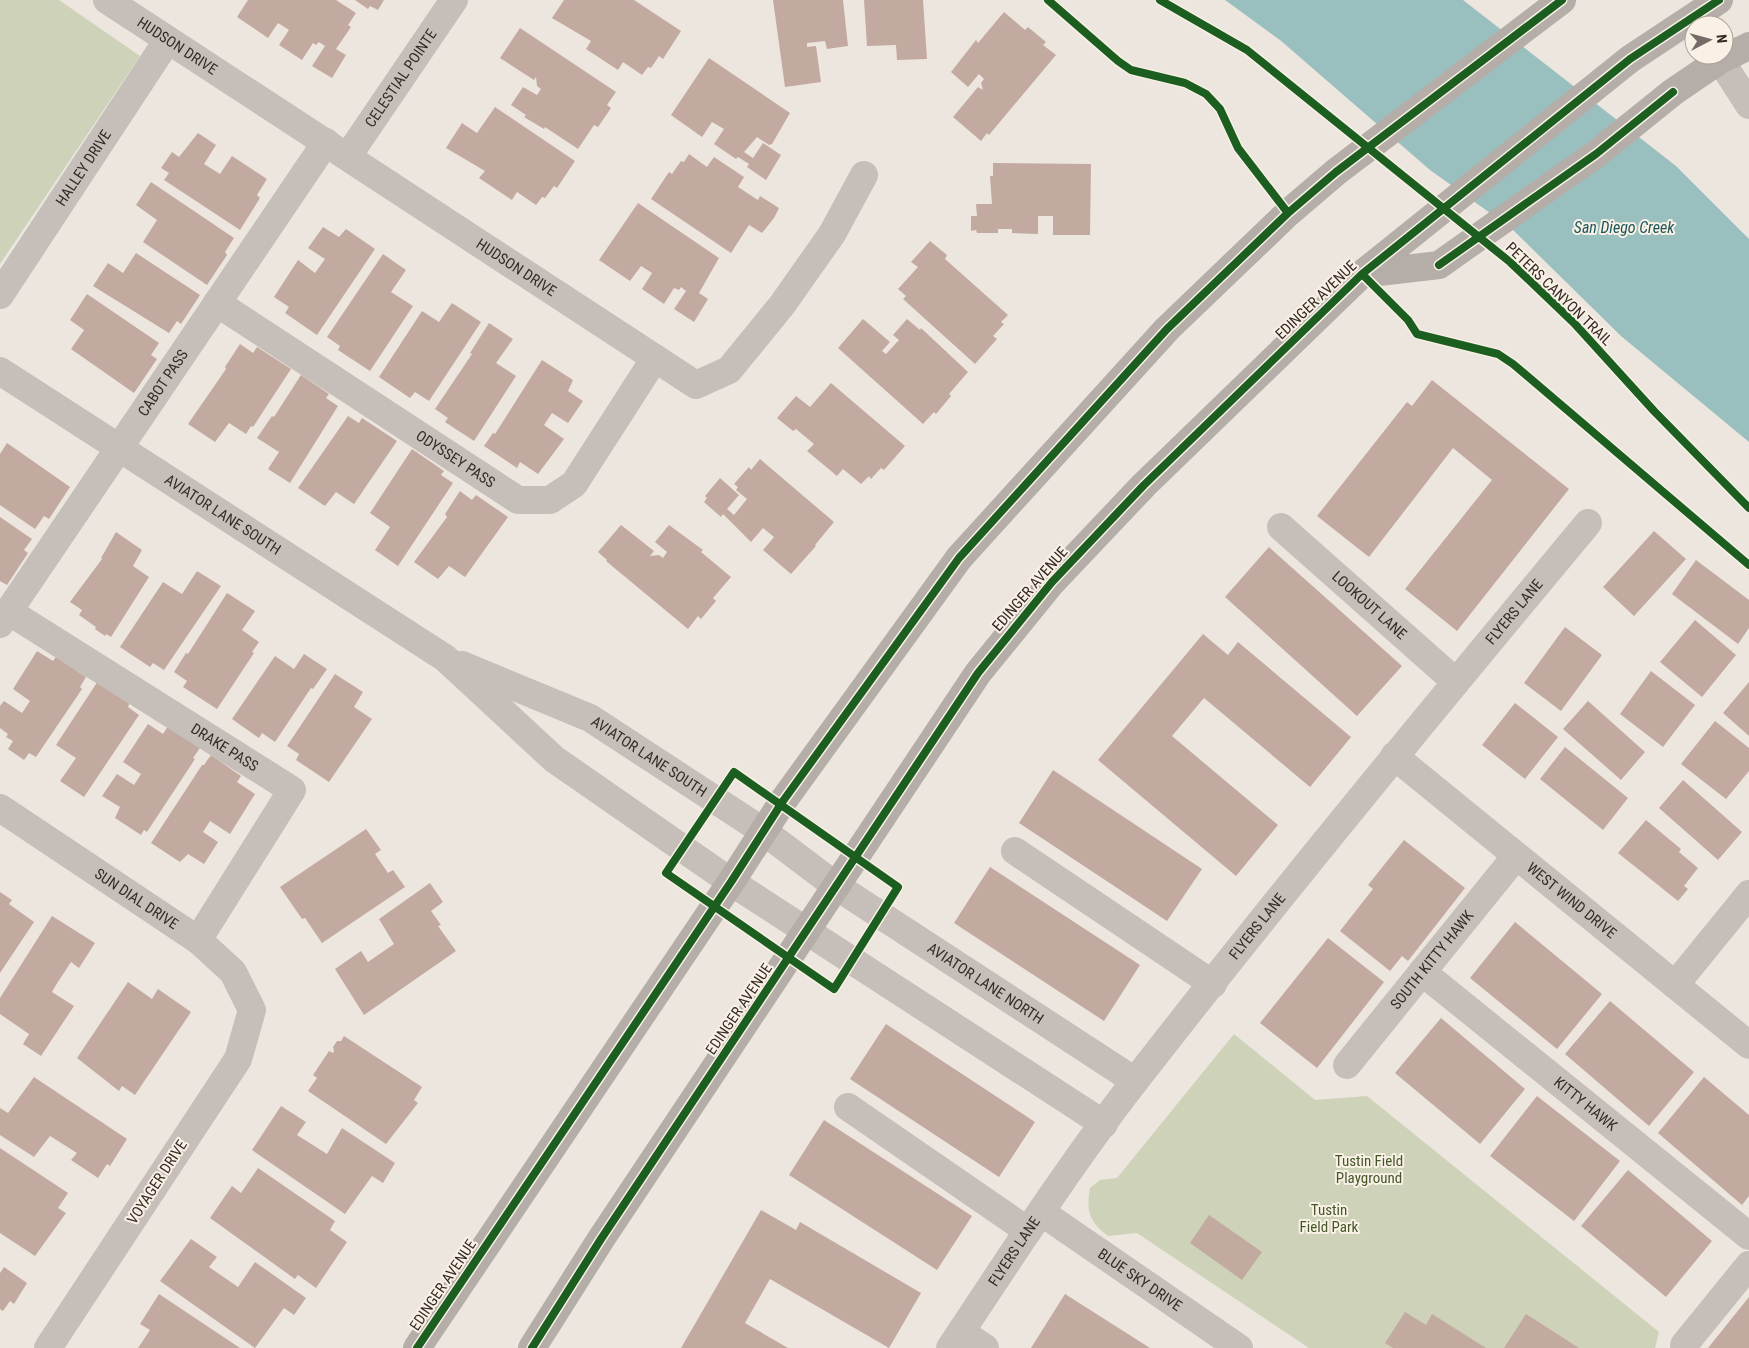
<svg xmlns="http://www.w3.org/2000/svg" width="1749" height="1348" font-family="'Roboto Condensed',sans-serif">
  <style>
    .green { fill: #ced2b8 }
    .water { fill: #9abfbf }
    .building { fill: #c2aaa0 }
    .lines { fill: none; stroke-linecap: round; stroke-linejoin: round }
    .minor { stroke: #c6beb8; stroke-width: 28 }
    .major { stroke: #b4ada8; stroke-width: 28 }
    .cycleway-casing { stroke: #faf1e6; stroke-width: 11 }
    .cycleway { stroke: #1b5e20; stroke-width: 8 }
    .labels { text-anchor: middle; stroke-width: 4; stroke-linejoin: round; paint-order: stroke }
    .street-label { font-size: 15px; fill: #362b26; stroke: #faf1e6 }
    .park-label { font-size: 15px; fill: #455629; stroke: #faf1e6 }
    .water-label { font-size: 16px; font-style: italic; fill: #1a555a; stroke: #faf1e6 }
  </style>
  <rect width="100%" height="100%" fill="#ede6df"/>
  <path class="green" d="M0 0H59L140 56 0 264Z
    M1234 1034 1315 1100 1367 1096 1659 1332 1655 1348H1309L1137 1233 1108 1236C1089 1222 1086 1211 1090 1188L1100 1180 1117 1178Z"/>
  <path class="water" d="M1225 0H1463L1676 166 1749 239V442L1621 336 1511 228 1430 170 1280 40Z"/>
  <path class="building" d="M248 0H336L356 13 348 25 351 27 336 49 346 55 332 78 312 66 325 46 319 42 316 45 313 43 302 60 279 45 289 30 278 23 268 38 237 17Z
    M355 0H384L378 10 370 6 368 9Z
    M564 0H634L681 31 663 59 659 56 651 68 648 67 642 75 623 62 618 70 586 49 591 41 552 18Z
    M773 0H843L848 46 827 49 825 41 807 43V47L816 46 821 82 785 87Z
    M864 0H923L927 59 897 60 896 45 867 46Z
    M1004 12 1025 30 1028 27 1046 42 1043 45 1056 55 989 135 987 133 981 141 953 117 978 87 983 90 981 83 984 79 979 74 968 87 951 72 976 40 978 43Z
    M520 28 616 92 607 105 611 108 598 127 594 125 578 149 545 127 544 129 524 117 526 115 511 105 523 87 537 95 541 89 537 86 536 77 534 80 500 58Z
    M709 58 790 113 772 144 769 145 757 137 744 152 753 158 763 143 781 155 766 180 747 167 749 164 738 157 736 159 714 144 724 129 712 122 702 137 671 115Z
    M495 107 575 161 557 188 554 186 545 198 542 197 536 205 517 192 512 200 479 178 485 171 446 148 462 123 477 133Z
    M198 133 216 145 204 164 220 174 232 156 267 179 257 195 260 198 240 230 164 180 169 173 161 168 172 152 179 157Z
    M689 154 707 167 714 157 744 177 738 187 758 200 760 196 779 208 774 218 762 233 749 225 731 253 651 199 669 172 672 174 681 161 684 162Z
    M993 163 1091 164 1090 235H1053V216H1038V234L1012 233V229H998V233H977L976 230 971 231V216H977L976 204H992L990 176H993Z
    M151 182 234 238 225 252 227 255 207 285 143 242 157 220 136 205Z
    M638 203 719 258 699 293 708 299 694 322 674 309 686 291 681 287 679 290 674 288 664 304 642 289 652 273 641 266 630 281 599 260Z
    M323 227 339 237 346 229 375 249 317 335 285 313 289 307 274 297 298 260 315 273 325 259 308 248Z
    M930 241 947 255 945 259 1008 315 1001 322 1004 324 993 336 997 339 975 364 903 299 906 296 898 289 918 267 911 262Z
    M136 253 200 295 181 324 177 321 169 333 93 286 108 263 123 273Z
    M383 254 406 270 391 292 413 306 370 371 338 350 340 346 327 337Z
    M87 294 159 343 151 355 157 359 134 393 71 349 84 330 70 320Z
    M452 303 481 322 429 401 415 392 410 398 379 377 422 311 439 322Z
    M863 319 890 342 882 351 886 354 899 340 893 335 907 319 920 330 921 328 968 372 949 394 951 396 936 414 934 412 923 424 838 348Z
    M489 323 513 339 496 363 516 376 474 441 445 422 448 418 435 409 472 354 470 353Z
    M240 344 253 353 257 347 291 369 253 427 251 426 246 434 229 423 215 442 188 424 226 369 225 367Z
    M542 360 573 380 568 391 583 401 568 423 552 413 544 425 564 439 538 474 520 462 517 468 484 446 493 433 495 434Z
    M301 375 329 394 326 398 338 406 290 483 268 469 279 452 257 438 272 416 274 417Z
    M1432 380 1569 489 1457 631 1405 589 1492 480 1453 448 1369 557 1317 516 1407 402 1412 406Z
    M831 383 905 446 884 470 881 468 871 479 869 476 861 484 843 469 837 476 807 451 814 444 796 429 793 431 777 418 796 396 810 407Z
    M348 416 359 423 362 418 397 441 354 504 336 492 325 506 298 488Z
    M7 443 70 487 49 519 44 516 35 529 0 505V454Z
    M412 449 444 471 441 475 453 483 398 566 375 550 390 527 370 513Z
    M760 459 834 522 815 545 816 546 791 574 763 550 774 537 763 528 751 542 723 514 721 517 704 502 707 498 705 496 720 478 739 495 727 509 734 515 747 499 736 490 738 487 734 484 749 467 751 470Z
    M460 491 472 500 476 495 508 517 465 577 449 566 438 579 414 562 447 517 445 514Z
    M0 517 32 539 24 550 28 553 7 585 0 581Z
    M621 525 654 551 650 556 659 555 663 558 667 552 655 542 669 525 703 550 701 552 731 577 713 598 716 601 701 619 698 616 688 629 606 561 607 560 598 552Z
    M1654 531 1686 559 1634 616 1603 587Z
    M116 532 142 550 133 566 149 577 111 637 106 634 105 636 95 629 96 627 79 615 82 610 70 602 102 559 101 558Z
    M1269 547 1402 666 1357 716 1225 597Z
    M1696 560 1749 600V628L1738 644 1672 594Z
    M197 571 221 586 164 670 153 663 150 667 120 647 163 582 182 594Z
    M227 593 255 611 242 630 259 642 252 652 254 653 217 709 183 687 187 681 174 672 186 653 188 654Z
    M1695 620 1736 655 1702 697 1660 662Z
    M1565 627 1602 655 1561 711 1524 683Z
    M1203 634 1228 655 1238 642 1351 737 1310 787 1204 698 1172 736 1278 825 1236 876 1098 760Z
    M37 651 53 661 56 657 86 677 80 687 82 689 36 757 29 753 24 760 8 749 13 741 6 737 8 734 0 728V706L4 701 22 713 30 701 13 689Z
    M304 654 327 669 313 689 311 688 275 742 262 733 259 738 232 719 275 656 294 669Z
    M1651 671 1695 705 1663 747 1620 714Z
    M335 674 363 692 354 707 372 719 329 782 296 760 299 754 287 746Z
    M98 681 130 702 128 707 139 715 84 797 60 781 76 758 56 745Z
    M1749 682V736L1723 713Z
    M1588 701 1645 752 1621 780 1563 729Z
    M1515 703 1558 737 1525 779 1482 745Z
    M1715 721 1749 748V771L1726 799 1681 764Z
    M148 724 163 734 168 726 200 748 193 758 195 759 147 832 144 830 141 835 115 818 120 807 102 796 117 774 134 785 141 774 123 762Z
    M1565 747 1628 798 1603 830 1540 779Z
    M211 755 241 776 237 782 255 794 230 834 210 821 203 832 218 842 204 864 188 854 180 862 151 843 202 765H204Z
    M1053 770 1202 869 1167 921 1019 823Z
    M1683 780 1742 832 1718 860 1659 808Z
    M1646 820 1681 849 1679 852 1698 868 1684 886 1688 889 1678 901 1618 853Z
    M366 829 381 850 375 854 388 873 393 870 405 887 322 943 305 918 302 919 280 887Z
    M1404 840 1465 888 1408 961 1402 956 1390 971 1340 931 1373 889 1368 885Z
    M990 867 1140 965 1104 1021 954 923Z
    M430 883 443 902 431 911 441 925 438 926 456 951 364 1015 335 969 361 951 368 962 394 944 379 919Z
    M0 892 12 900 9 904 34 922 0 973Z
    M52 916 95 943 79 968 71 962 56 985 52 992 74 1006 41 1056 23 1044 29 1034 0 1014V998Z
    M1515 922 1602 994 1557 1049 1470 978Z
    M1328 938 1384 982 1317 1068 1260 1023Z
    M128 982 152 999 158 989 191 1012 135 1095 122 1086 119 1091 77 1058Z
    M1610 1001 1694 1072 1649 1126 1565 1054Z
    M1441 1018 1525 1089 1480 1144 1395 1073Z
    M886 1024 1035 1122 999 1177 850 1079Z
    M344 1036 422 1087 414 1100 418 1103 386 1144 308 1091 317 1078 313 1075 329 1051 333 1053 334 1051 333 1047 337 1041H341Z
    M34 1077 127 1139 110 1166 107 1164 98 1178 71 1160 77 1153 50 1136 34 1157 0 1135V1108L8 1113Z
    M1704 1077 1749 1115V1196L1742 1205 1658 1133Z
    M1537 1096 1620 1161 1574 1221 1490 1156Z
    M281 1106 306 1122 297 1135 327 1154 342 1128 395 1163 383 1183 372 1176 345 1214 252 1150Z
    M824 1120 972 1216 937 1270 789 1175Z
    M0 1148 68 1193 58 1208 66 1213 35 1256 0 1233Z
    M258 1168 335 1221 330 1230 347 1242 316 1288 298 1275 295 1279 210 1218 232 1186 241 1193Z
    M1628 1170 1712 1241 1666 1297 1581 1226Z
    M761 1210 796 1230 800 1222 921 1293 889 1348 770 1279 745 1323 788 1348H681Z
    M1209 1215 1262 1252 1242 1280 1190 1243Z
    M191 1239 217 1257 209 1267 238 1287 255 1262 306 1298 294 1315 284 1308 255 1348 160 1281Z
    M4 1267 27 1283 14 1304 10 1301 3 1311 0 1309V1273Z
    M159 1294 240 1348H138L150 1330 140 1324Z
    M1065 1294 1150 1348H1031Z
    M1749 1297V1348H1708Z
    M1405 1312 1426 1325 1432 1314 1486 1348H1393L1385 1343Z
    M1526 1314 1579 1348H1504Z"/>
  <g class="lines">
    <g class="minor">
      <path id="s1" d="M107 0 696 385 729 370 782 305 832 234 864 175"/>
      <path d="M1717 55 1749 105"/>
      <path id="s2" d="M348 156 454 0"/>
      <path id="s3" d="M0 295 167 41"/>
      <path id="s4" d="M217 303 518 500H550L574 484 655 358"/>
      <path id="s5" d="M0 371 445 658 554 759 731 882 1104 1124"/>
      <path id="s6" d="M1281 527 1456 682"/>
      <path id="s7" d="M8 611 292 790 198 940"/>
      <path id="s8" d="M0 624 326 142"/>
      <path id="s9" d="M462 665 590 718 763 831 836 886 1135 1081"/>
      <path id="s10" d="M1394 756 1749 1045"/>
      <path id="s11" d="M0 808 198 940 233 972 252 1010 238 1059 48 1348"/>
      <path d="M1015 851 1213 984"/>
      <path id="s12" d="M1422 972 1749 1236"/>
      <path d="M1675 985 1749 894"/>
      <path id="s13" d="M1347 1065 1516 856"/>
      <path d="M848 1107 1028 1231"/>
      <path id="s14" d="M1041 1212 1239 1348"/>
      <path d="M961 1332 985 1348"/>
      <path d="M1684 1345 1749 1265"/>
      <path id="s15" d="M950 1348C1010 1258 1069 1166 1135 1081 1282 892 1435 707 1588 523"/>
    </g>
    <path class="major" d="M1362 274 1439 265 1596 154 1673 92 1720 60 1749 46
      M417 1348 731 882 783 801 959 558 1167 329 1288 213 1336 172 1562 0
      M532 1348 601 1239 978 673 1052 582 1144 485 1362 274 1630 59 1719 0"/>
    <defs>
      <path id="cycleway" d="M1048 0 1118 61 1131 70 1185 83 1206 94 1220 109 1238 148 1288 213
        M1160 0 1247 50 1510 262 1574 323 1654 411 1749 508
        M1439 265 1596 154 1673 92
        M1362 274 1408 320 1417 334 1498 354 1513 364 1749 565
        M734 772 898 887 834 989 666 873Z
        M417 1348 731 882 783 801 959 558 1167 329 1288 213 1336 172 1562 0
        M532 1348 601 1239 978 673 1052 582 1144 485 1362 274 1630 59 1719 0"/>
    </defs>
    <use href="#cycleway" class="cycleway-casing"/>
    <use href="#cycleway" class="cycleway"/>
  </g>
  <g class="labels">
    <g class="street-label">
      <text dy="5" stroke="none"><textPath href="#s1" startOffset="84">HUDSON DRIVE</textPath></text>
      <text dy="5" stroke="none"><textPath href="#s2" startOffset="94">CELESTIAL POINTE</textPath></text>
      <text dy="5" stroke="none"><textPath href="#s3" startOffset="152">HALLEY DRIVE</textPath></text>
      <text dy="5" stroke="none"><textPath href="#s1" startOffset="489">HUDSON DRIVE</textPath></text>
      <text transform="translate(1559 294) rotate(44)" y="5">PETERS CANYON TRAIL</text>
      <text transform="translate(1316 300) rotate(-44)" y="5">EDINGER AVENUE</text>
      <text dy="5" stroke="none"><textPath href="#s8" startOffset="291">CABOT PASS</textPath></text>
      <text dy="5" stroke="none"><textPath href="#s4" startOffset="285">ODYSSEY PASS</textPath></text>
      <text dy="5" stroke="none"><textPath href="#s5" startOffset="265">AVIATOR LANE SOUTH</textPath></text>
      <text transform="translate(1030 589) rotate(-49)" y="5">EDINGER AVENUE</text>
      <text dy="5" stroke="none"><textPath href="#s6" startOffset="118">LOOKOUT LANE</textPath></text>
      <text dy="5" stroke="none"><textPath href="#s15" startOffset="928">FLYERS LANE</textPath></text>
      <text dy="5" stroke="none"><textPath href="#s7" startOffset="256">DRAKE PASS</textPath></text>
      <text dy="5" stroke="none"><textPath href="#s9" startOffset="209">AVIATOR LANE SOUTH</textPath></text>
      <text dy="5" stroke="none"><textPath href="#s11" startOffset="164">SUN DIAL DRIVE</textPath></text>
      <text dy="5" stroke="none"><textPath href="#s10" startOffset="229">WEST WIND DRIVE</textPath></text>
      <text dy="5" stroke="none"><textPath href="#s15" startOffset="522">FLYERS LANE</textPath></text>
      <text dy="5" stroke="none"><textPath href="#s13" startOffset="135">SOUTH KITTY HAWK</textPath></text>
      <text dy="5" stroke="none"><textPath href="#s9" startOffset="615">AVIATOR LANE NORTH</textPath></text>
      <text transform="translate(739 1009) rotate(-56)" y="5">EDINGER AVENUE</text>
      <text dy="5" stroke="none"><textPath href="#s12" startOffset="210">KITTY HAWK</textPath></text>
      <text transform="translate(157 1182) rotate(-57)" y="5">VOYAGER DRIVE</text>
      <text dy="5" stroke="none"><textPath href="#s15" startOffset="116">FLYERS LANE</textPath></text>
      <text dy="5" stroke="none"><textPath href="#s14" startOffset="120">BLUE SKY DRIVE</textPath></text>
      <text transform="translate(443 1285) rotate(-56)" y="5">EDINGER AVENUE</text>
    </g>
    <g class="park-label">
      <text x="1369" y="1166">Tustin Field<tspan x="1369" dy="17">Playground</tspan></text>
      <text x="1329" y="1215">Tustin<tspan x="1329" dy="17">Field Park</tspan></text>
    </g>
    <g class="water-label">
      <text x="1624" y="233">San Diego Creek</text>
    </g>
  </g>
  <g transform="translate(1709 40) rotate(84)"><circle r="24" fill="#faf1e6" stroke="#aca299"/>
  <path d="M0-4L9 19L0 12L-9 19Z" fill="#766c67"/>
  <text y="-8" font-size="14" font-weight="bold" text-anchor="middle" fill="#362b26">N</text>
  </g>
</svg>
